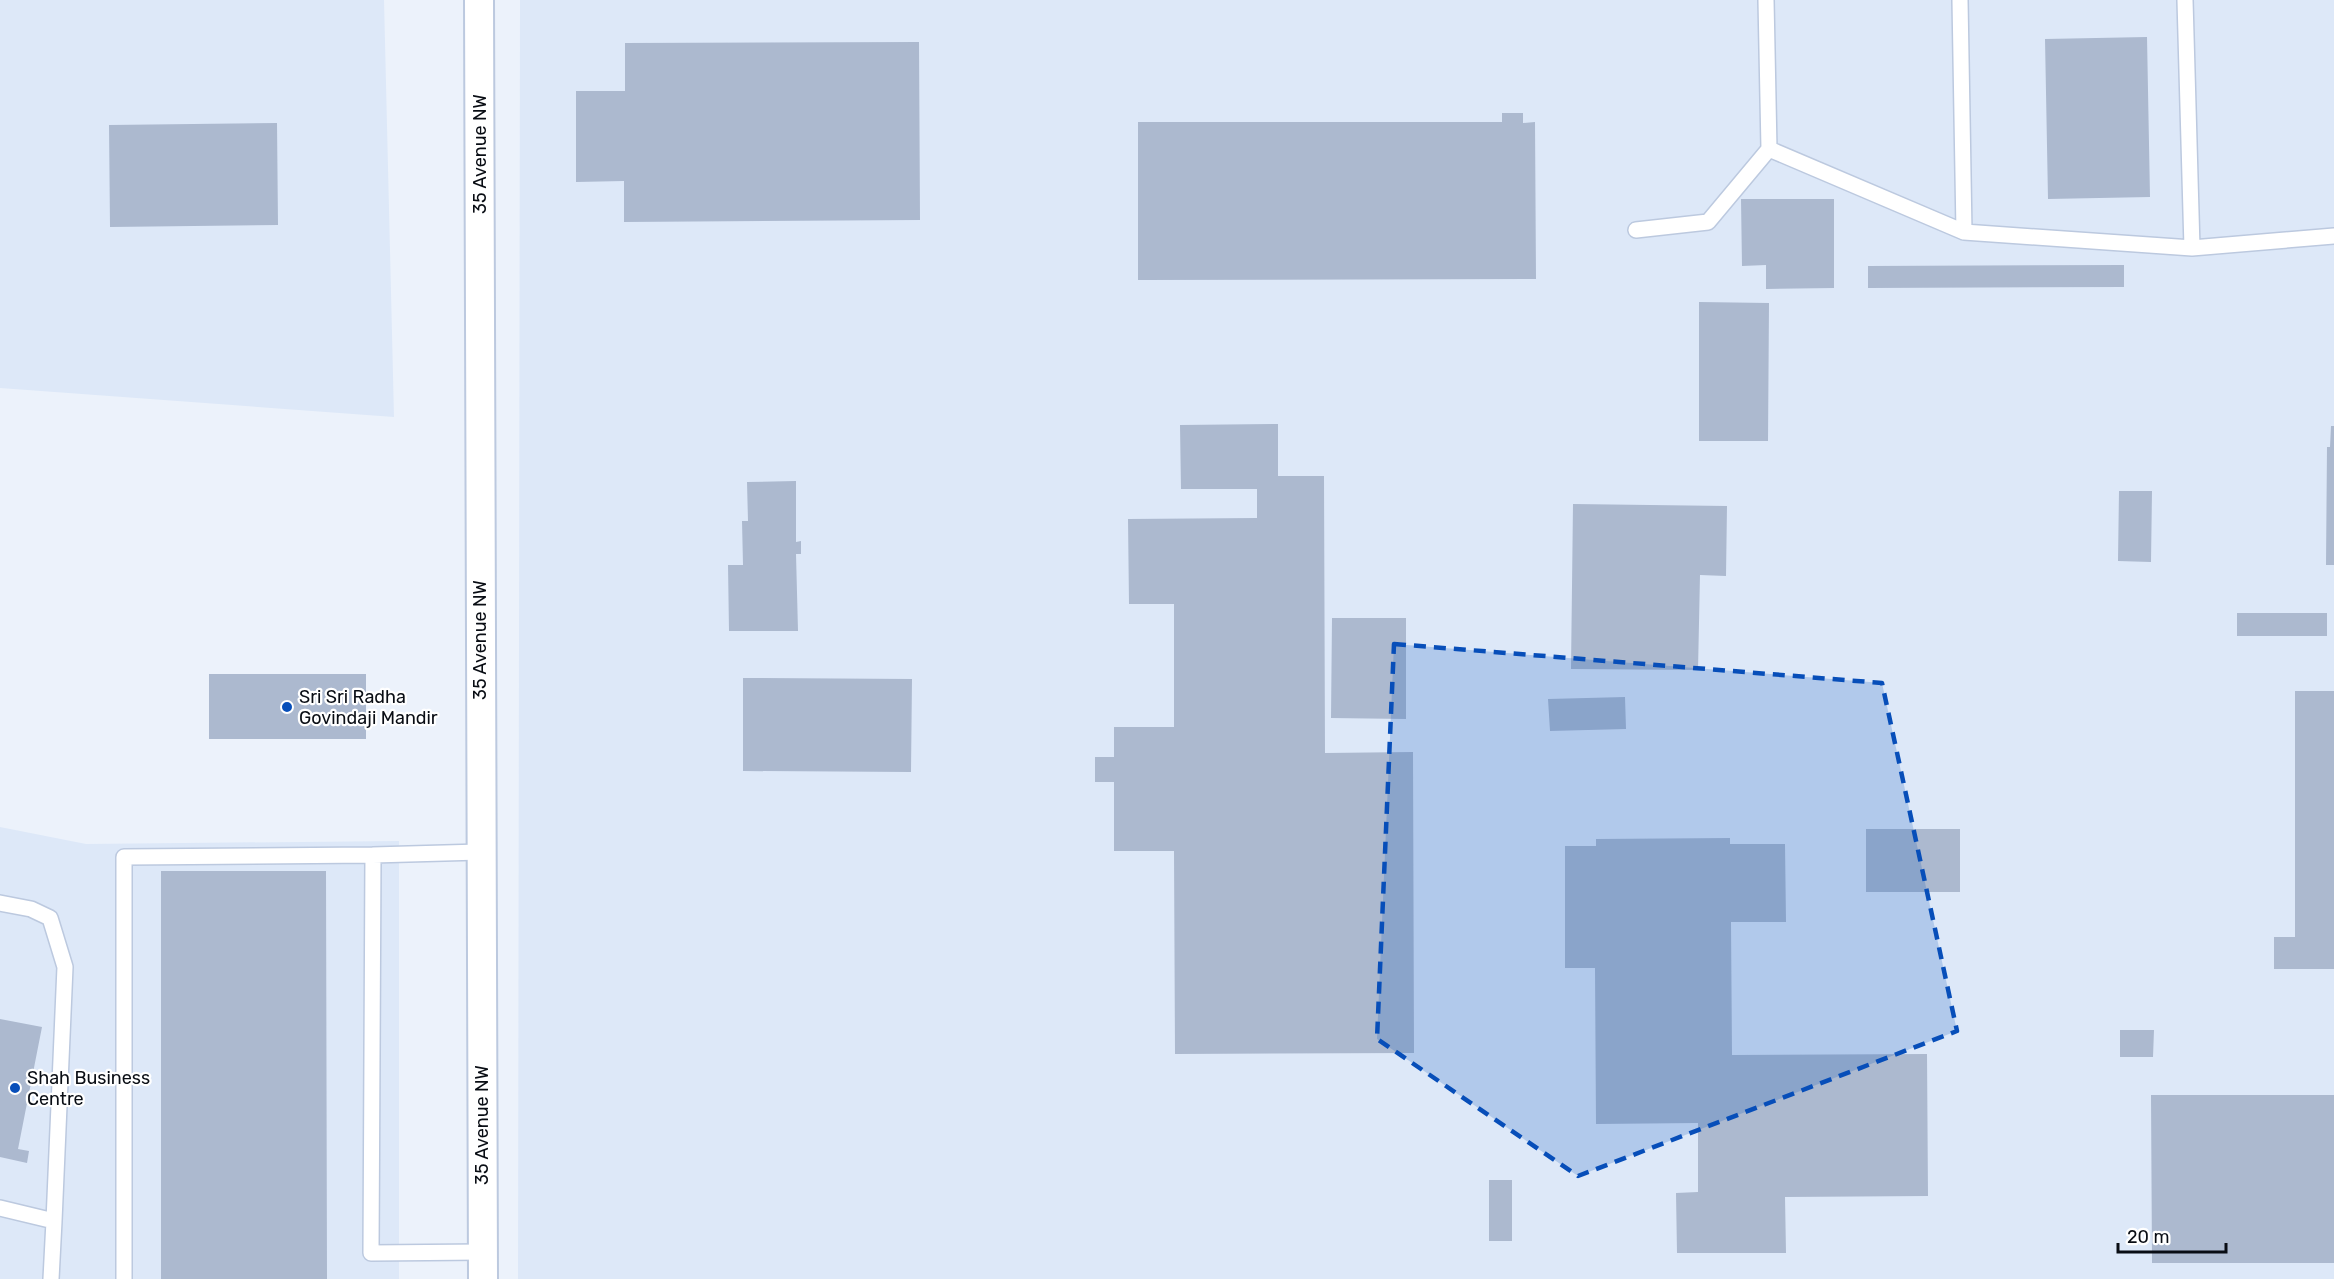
<svg xmlns="http://www.w3.org/2000/svg" width="2334" height="1279" font-family="Rubik,sans-serif">
  <style>
    .built { fill: #dde8f8 }
    .building { fill: #acb9cf }
    .lines { fill: none; stroke-linecap: round; stroke-linejoin: round }
    .lane-casing { stroke: #bcc9df; stroke-width: 18 }
    .street-casing { stroke: #bcc9df; stroke-width: 32 }
    .lane { stroke: #fff; stroke-width: 15 }
    .street { stroke: #fff; stroke-width: 28 }
    .marked { fill: #074eb9; fill-opacity: 0.2; stroke: #074eb9; stroke-width: 4.5; stroke-dasharray: 12 8; stroke-linejoin: round }
    .poi-dot { fill: #074eb9; stroke: #fff; stroke-width: 2 }
    .labels { text-anchor: middle; stroke-width: 4.5; stroke-linejoin: round; paint-order: stroke }
    .street-label { font-size: 18px; fill: #090d14; stroke: #fff }
    .poi-label { font-size: 18px; fill: #090d14; stroke: #fff; text-anchor: start }
  </style>
  <rect width="100%" height="100%" fill="#ecf2fb"/>
  <path class="built" d="M0 0H384L394 417 0 388Z
    M520 0H2334V1279H518Z
    M0 827 86 844 399 841V1279H0Z"/>
  <path class="building" d="M2147 37 2150 197 2048 199 2045 39Z
    M919 42 920 220 624 222V181L576 182V91H625V43Z
    M1502 113H1523V123L1535 122 1536 279 1138 280V122H1502Z
    M277 123 278 225 110 227 109 125Z
    M1741 199H1834V288L1766 289V265L1742 266Z
    M2124 265V287L1868 288V266Z
    M1699 302 1769 303 1768 441H1699Z
    M1278 424V476H1324L1325 753 1413 752 1414 1053 1175 1054 1174 851H1114V782H1095V757H1114V727H1174V604H1129L1128 519 1257 518V489H1181L1180 425Z
    M2331 426H2334V565H2326L2327 447H2330Z
    M796 481V542L801 541V554H796L798 631H729L728 565H743L742 521H748L747 482Z
    M2119 491H2152L2151 562 2118 561Z
    M1573 504 1727 506 1726 576 1700 575 1698 670 1571 669Z
    M2237 613H2327V636H2237Z
    M1332 618H1406V719L1331 718Z
    M209 674H366V739H209Z
    M743 678 912 679 911 772 743 771Z
    M2295 691H2334V969H2274V937H2295Z
    M1625 697 1626 729 1550 731 1548 699Z
    M1866 829H1960V892H1866Z
    M1730 838V844H1785L1786 922H1731L1732 1055 1927 1054 1928 1196 1785 1197 1786 1253H1677L1676 1193 1698 1192V1123L1596 1124 1595 968H1565V846H1596V839Z
    M161 871H326L327 1279H161Z
    M0 1019 42 1027 18 1149 29 1151 27 1163 0 1157Z
    M2120 1030H2154L2153 1057H2120Z
    M2151 1095H2334V1263H2152Z
    M1489 1180H1512V1241H1489Z"/>
  <g class="lines">
    <defs>
      <path id="lane" d="M1766 0 1769 149 1964 232
        M1960 0 1964 232 2192 248 2334 236
        M2185 0 2192 248
        M1636 230 1708 222 1769 149
        M373 855 480 852
        M0 903 31 909 50 918 65 967 54 1221
        M0 1208 54 1221 51 1279
        M124 1279V857L373 855 371 1253 483 1252"/>
      <path id="street" d="M479 0 483 1279"/>
    </defs>
    <use href="#lane" class="lane-casing"/>
    <use href="#street" class="street-casing"/>
    <use href="#lane" class="lane"/>
    <use href="#street" class="street"/>
  </g>
  <path class="marked" d="M1394 644 1882 683 1957 1031 1578 1176 1377 1039Z"/>
  <g class="poi-dot">
    <circle cx="287" cy="707" r="6"/>
    <circle cx="15" cy="1088" r="6"/>
  </g>
  <g class="labels">
    <g class="street-label">
      <text transform="translate(480 154) rotate(-90)" y="6">35 Avenue NW</text>
      <text transform="translate(480 640) rotate(-90)" y="6">35 Avenue NW</text>
      <text transform="translate(482 1125) rotate(-90)" y="6">35 Avenue NW</text>
    </g>
    <g class="poi-label">
      <text x="299" y="703">Sri Sri Radha<tspan x="299" dy="21">Govindaji Mandir</tspan></text>
      <text x="27" y="1084">Shah Business<tspan x="27" dy="21">Centre</tspan></text>
    </g>
  </g>
  <path d="M2118 1243v9h108v-9" fill="none" stroke="#090d14" stroke-width="3"/>
  <text x="2127" y="1243" font-size="18" fill="#090d14" stroke="#ffffff" stroke-width="4.5" paint-order="stroke">20 m</text>
</svg>
